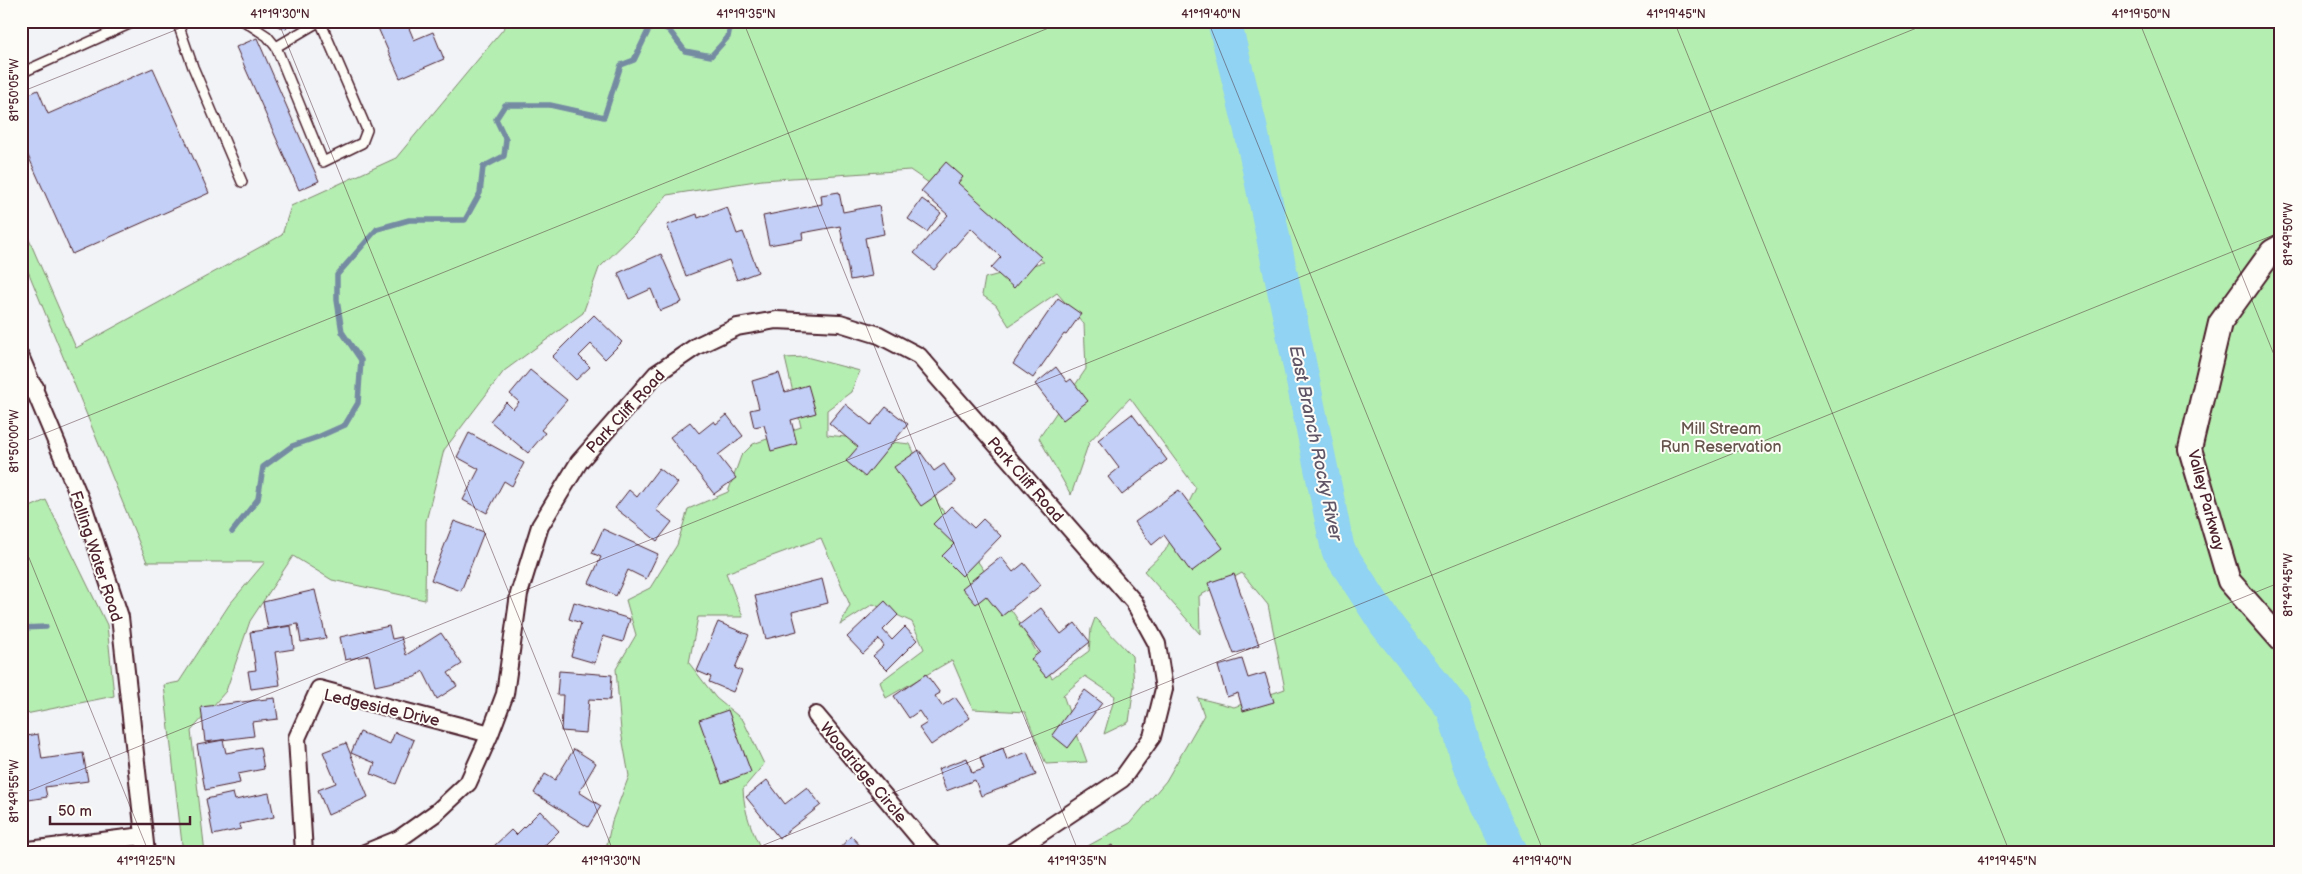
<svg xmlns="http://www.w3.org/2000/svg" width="2302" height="874" font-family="'Balsamiq Sans',sans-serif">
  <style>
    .green { fill: #b5eeb1; stroke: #80866e }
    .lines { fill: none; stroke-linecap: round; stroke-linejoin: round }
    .stream { stroke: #748ba2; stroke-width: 5.5 }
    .river { stroke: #90d3f2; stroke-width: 34 }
    .building { fill: #c3cff6; stroke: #4a1f2b }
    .lane-casing { stroke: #4a1f2b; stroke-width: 12 }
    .street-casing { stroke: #4a1f2b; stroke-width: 20 }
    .secondary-casing { stroke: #4a1f2b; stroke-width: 26 }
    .lane { stroke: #fdfcf7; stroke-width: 9 }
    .street { stroke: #fdfcf7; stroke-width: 16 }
    .secondary { stroke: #fdfcf7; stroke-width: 22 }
    .ticks { fill: none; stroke: #4a1f2b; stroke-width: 1; stroke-opacity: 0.45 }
    .labels { text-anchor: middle; stroke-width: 4; stroke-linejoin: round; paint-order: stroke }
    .street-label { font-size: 16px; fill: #4a1f2b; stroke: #fdfcf7 }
    .park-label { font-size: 16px; fill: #65534c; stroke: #fdfcf7 }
    .water-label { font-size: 18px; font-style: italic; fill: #5f5567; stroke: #fdfcf7 }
    .neatline { fill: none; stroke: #4a1f2b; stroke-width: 2 }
    .ticks-label { font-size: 12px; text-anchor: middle; fill: #4a1f2b }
  </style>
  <rect width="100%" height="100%" fill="#f1f3f7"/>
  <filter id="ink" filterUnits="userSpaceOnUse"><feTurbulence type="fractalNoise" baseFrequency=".02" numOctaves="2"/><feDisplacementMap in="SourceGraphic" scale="10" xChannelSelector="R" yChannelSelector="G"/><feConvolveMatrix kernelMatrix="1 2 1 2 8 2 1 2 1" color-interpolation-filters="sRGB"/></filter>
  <g filter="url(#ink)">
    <path class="green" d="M510 21H2281V853H1075L1130 823 1166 781 1204 715 1198 698 1234 707 1285 689 1268 605 1242 573 1199 596 1200 634 1144 571 1165 551 1196 488 1130 398 1089 442 1071 495 1039 438 1086 369 1084 324 1057 293 1009 326 996 305 982 295 985 278 1044 262 910 170 762 180 667 195 635 233 599 268 583 313 504 371 444 450 426 521 425 600 332 580 293 556 250 621 226 691 191 731 205 853H183L164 685 179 682 229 605 265 562H147L21 254V221L76 348 282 235 291 206 396 158Z
      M806 357 860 371 851 392 827 410V435L910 444 939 505 1016 617 1052 678 1089 651 1091 629 1095 618 1132 656 1134 686 1129 722 1104 734 1115 696 1085 676 1063 695 1087 762 1046 764 1025 712 973 709 952 660 886 698 880 682 924 649 912 622 873 604 840 625 850 605 821 538 726 573 743 617H698L689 663 716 698 743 720 764 764 743 789C744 813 752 831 763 853H605L612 821 629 776 621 731 616 669 636 635 626 600 650 588 677 545 688 509 728 492 741 456 753 444 801 427 785 358Z
      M46 500 107 625 114 696 21 715V511Z"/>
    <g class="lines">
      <path class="stream" d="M232 532 258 499 263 467 292 446 318 437 345 425 358 403 361 360 342 332 337 300V275L377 229 409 220H465L480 193 483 167 504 156 506 140 496 119 505 105H550L604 117 621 65 634 60 648 31 656 24 669 30 685 51 711 56 728 37 731 21
        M21 628 46 627"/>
      <path class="river" d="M1224 21 1249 121 1338 550 1386 624 1454 710 1468 761 1511 853"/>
    </g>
    <path class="building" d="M264 21H289L286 29Z
      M375 21H406L414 40 433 32 444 59 400 78Z
      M257 38 319 181 299 190 236 47Z
      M153 68 209 193 72 254 21 140V98L38 90 48 114Z
      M946 162 963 177 958 183 1041 257 1014 288 991 268 1001 257 971 228 934 270 914 253 948 215 921 191Z
      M839 192 843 212 879 205 884 234 865 238 872 276 850 280 840 226 802 233 803 239 769 245 763 216 822 204 821 195Z
      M922 199 941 213 927 232 908 219Z
      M727 207 737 234 743 232 758 272 737 280 729 260 686 276 667 225 697 214 698 218Z
      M661 254 682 302 660 311 651 289 629 299 618 273Z
      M1058 298 1081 314 1066 335 1064 334 1033 378 1013 364Z
      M594 315 622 342 605 359 591 344 579 356 590 367 576 380 552 357Z
      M1056 367 1067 382 1071 379 1088 401 1063 420 1035 384Z
      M530 370 567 400 541 430 545 433 528 453 490 421 506 402 513 409 519 402 510 394Z
      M779 373 785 392 808 385 816 413 791 420 797 444 771 451 764 425 754 427 750 410 759 408 752 381Z
      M845 404 871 425 886 407 908 424 865 477 846 461 858 447 829 423Z
      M1132 414 1167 460 1122 495 1108 477 1119 468 1098 440Z
      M727 415 743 436 718 455 736 478 714 494 670 437 690 422 699 433 714 421 716 424Z
      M469 433 524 463 512 486 504 481 487 513 463 500 479 469 457 457Z
      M919 450 934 471 944 464 956 482 921 506 894 467Z
      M659 468 678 483 656 510 672 522 657 541 615 508 629 490 637 497Z
      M1179 490 1223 548 1191 572 1164 535 1152 545 1135 522Z
      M951 506 974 528 983 519 1001 536 962 576 942 556 954 544 933 524Z
      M454 521 484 532 461 591 431 580Z
      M603 529 658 554 646 579 628 570 616 596 589 583 601 557 592 553Z
      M1001 557 1013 572 1024 563 1041 585 1002 616 986 596 976 604 962 588Z
      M1234 574 1259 645 1234 654 1208 583Z
      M822 579 828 603 792 612 797 631 766 639 755 596Z
      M315 590 326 638 301 642 298 624 268 629 263 602Z
      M885 601 898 615 883 630 892 640 905 627 917 640 887 670 873 656 884 646 879 639 863 654 847 637Z
      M574 602 630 619 623 642 603 636 595 663 571 656 581 623 569 619Z
      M1041 608 1061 634 1075 623 1090 642 1046 677 1031 659 1040 652 1019 625Z
      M718 622 749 635 735 668 742 671 733 692 709 682 711 677 697 671Z
      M291 626 294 649 275 652 280 685 251 689 248 671 256 670 250 632Z
      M389 626 392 639 401 637 406 655 441 633 462 664 448 673 457 686 437 699 423 671 415 677 375 686 369 655 345 660 340 637Z
      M1242 659 1248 678 1265 673 1274 702 1243 711 1238 693 1227 697 1218 666Z
      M559 671 612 675 610 700 589 699 586 733 561 731 563 695H557Z
      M926 674 940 693 935 696 942 706 955 697 970 718 931 745 919 728 927 723 919 711 909 718 894 696Z
      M1085 690 1102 703 1068 748 1052 735Z
      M275 698 278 719 252 722 254 736 205 742 201 707Z
      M728 710 751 772 722 783 699 720Z
      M360 732 390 744 395 732 414 740 396 784 371 774 375 763 351 753Z
      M38 734 42 759 83 753 88 781 45 787 47 797 23 801 21 737Z
      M223 740 226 753 260 747 264 769 238 774 240 783 205 790 197 745Z
      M346 743 368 797 328 815 318 790 336 783 323 752Z
      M1003 748 1007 760 1027 752 1036 775 981 796 975 780 946 791 938 769 967 758 972 773 984 769 980 757Z
      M574 749 596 763 579 792 601 806 588 827 534 793 545 774 555 780Z
      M767 780 785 804 807 787 821 805 779 838 746 797Z
      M233 793 235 800 269 793 274 817 240 824 241 829 213 835 206 799Z
      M540 811 559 831 537 853H498L493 847 511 830 516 835Z
      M851 836 867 853H835Z
      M1112 845 1116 853H1098Z"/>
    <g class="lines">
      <defs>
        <path id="lane" d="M177 21 193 67 242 182
          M244 21 267 36 276 47 323 162 362 143 367 130 320 21
          M276 47 320 21
          M21 73 136 21"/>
        <path id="street" d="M21 358 84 508 120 617 146 853
          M21 393 35 387
          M816 715 932 853
          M21 851 143 836
          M304 853 297 738 319 689 490 734
          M365 853 399 839 437 812 468 783 490 734 505 694 519 594 540 526 579 462 656 374 697 346 737 327 776 320 840 323 879 335 919 356 1134 602 1157 644 1164 689 1152 737 1122 779 1011 853"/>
        <path id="secondary" d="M2281 246 2272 251 2220 323 2190 449 2229 581 2281 640"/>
      </defs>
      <use href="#lane" class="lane-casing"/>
      <use href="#street" class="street-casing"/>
      <use href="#secondary" class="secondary-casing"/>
      <use href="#lane" class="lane"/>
      <use href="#street" class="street"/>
      <use href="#secondary" class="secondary"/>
    </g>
  </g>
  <path class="ticks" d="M278 21 614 853M743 21 1079 853M1208 21 1544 853M1674 21 2010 853M2139 21 2281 372M21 92 198 21M21 443 1066 21M21 538 149 853M21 794 1934 21M744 853 2281 232M1612 853 2281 582"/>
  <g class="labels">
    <g class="street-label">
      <text transform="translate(625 411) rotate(-47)" y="6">Park Cliff Road</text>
      <text transform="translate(1026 479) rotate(49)" y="6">Park Cliff Road</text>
      <text transform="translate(2207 500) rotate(75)" y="6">Valley Parkway</text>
      <text transform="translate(97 556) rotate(72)" y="6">Falling Water Road</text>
      <text transform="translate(382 707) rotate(13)" y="6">Ledgeside Drive</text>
      <text transform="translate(864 772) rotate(50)" y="6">Woodridge Circle</text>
    </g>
    <g class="park-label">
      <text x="1721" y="434">Mill Stream<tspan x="1721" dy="18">Run Reservation</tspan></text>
    </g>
    <g class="water-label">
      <text transform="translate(1316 443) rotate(78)" y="6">East Branch Rocky River</text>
    </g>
  </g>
  <rect width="2302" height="874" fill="none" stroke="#fdfcf7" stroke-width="55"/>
  <path d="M50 816v8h140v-8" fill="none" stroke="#4a1f2b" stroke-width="2.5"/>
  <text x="58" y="816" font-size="15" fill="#4a1f2b" stroke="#fdfcf7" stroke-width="4" paint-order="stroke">50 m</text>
  <rect x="28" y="28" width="2246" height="818" class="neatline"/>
  <g class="ticks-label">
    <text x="280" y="18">41°19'30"N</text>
    <text x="746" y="18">41°19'35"N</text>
    <text x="1211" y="18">41°19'40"N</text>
    <text x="1676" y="18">41°19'45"N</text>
    <text x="2141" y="18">41°19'50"N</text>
    <text transform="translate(14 90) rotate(-90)" y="4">81°50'05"W</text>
    <text transform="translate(2288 234) rotate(-90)" y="4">81°49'50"W</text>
    <text transform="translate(14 441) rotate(-90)" y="4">81°50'00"W</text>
    <text transform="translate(2288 585) rotate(-90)" y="4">81°49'45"W</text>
    <text transform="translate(14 791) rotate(-90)" y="4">81°49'55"W</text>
    <text x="146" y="865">41°19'25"N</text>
    <text x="611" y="865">41°19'30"N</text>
    <text x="1077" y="865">41°19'35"N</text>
    <text x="1542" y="865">41°19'40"N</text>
    <text x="2007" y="865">41°19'45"N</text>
  </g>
</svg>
